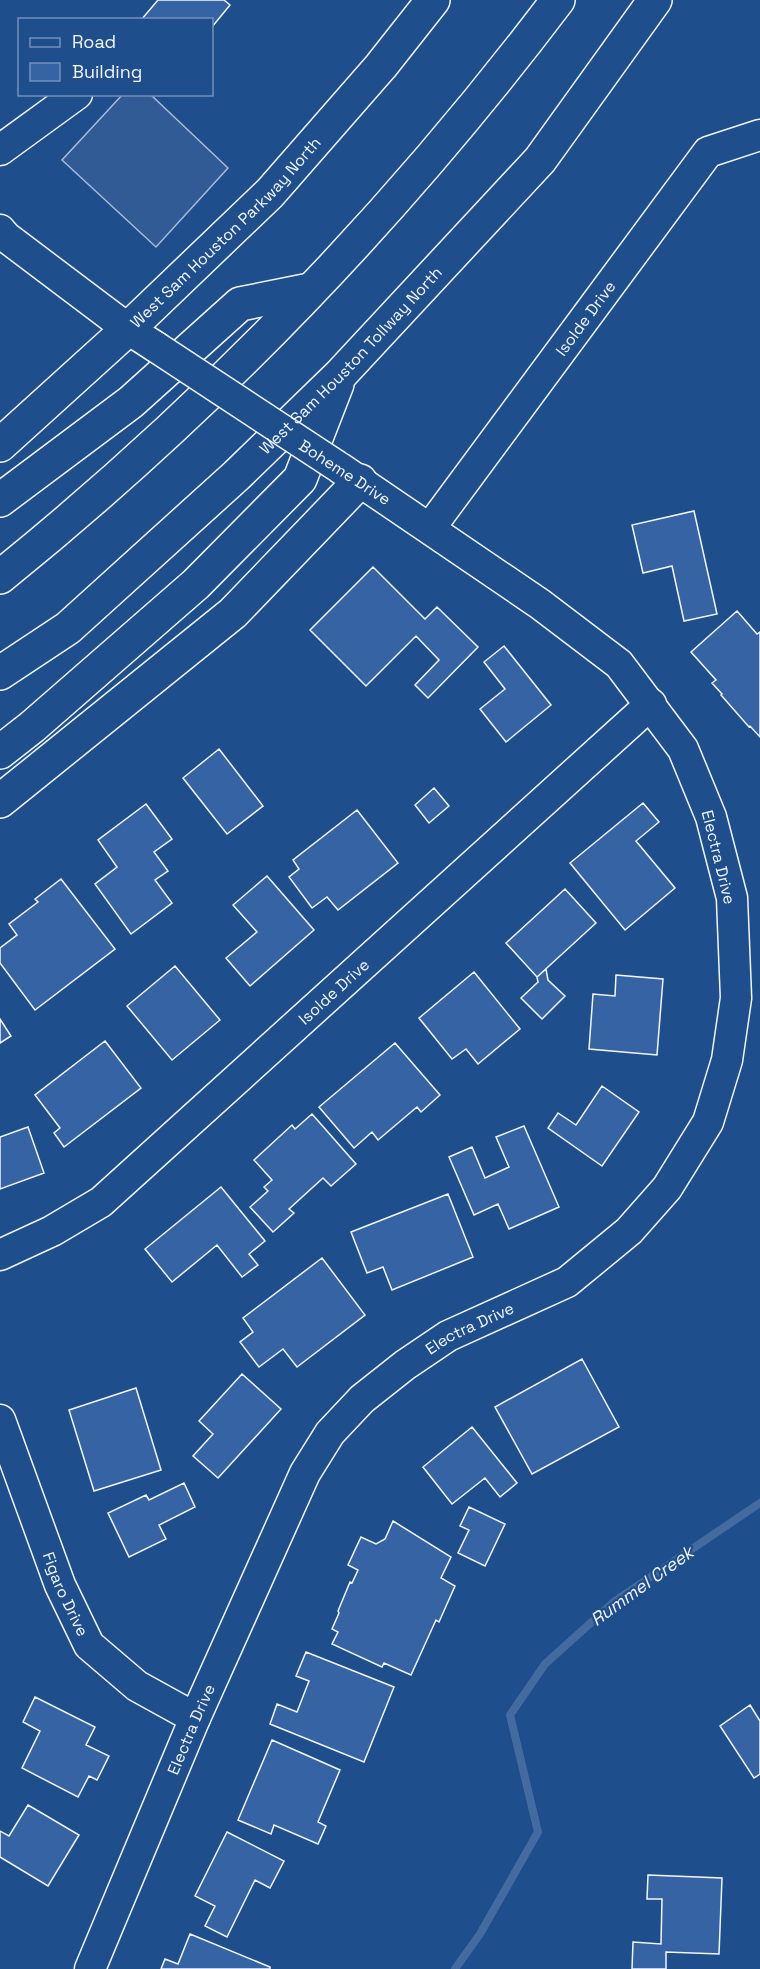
<svg xmlns="http://www.w3.org/2000/svg" width="760" height="1969" font-family="'Space Grotesk',sans-serif">
  <style>
    .built { fill: #305b95; stroke: #a8bbd7; stroke-width: 1.5 }
    .lines { fill: none; stroke-linecap: round; stroke-linejoin: round }
    .stream { stroke: #446ba0; stroke-width: 8 }
    .building { fill: #3563a3; stroke: #f2f6ff; stroke-width: 1.5 }
    .minor-casing { stroke: #f2f6ff; stroke-width: 33 }
    .major-casing { stroke: #f2f6ff; stroke-width: 36 }
    .highway-casing { stroke: #f2f6ff; stroke-width: 36 }
    .minor { stroke: #1f4e8c; stroke-width: 30 }
    .major { stroke: #1f4e8c; stroke-width: 33 }
    .highway { stroke: #1f4e8c; stroke-width: 33 }
    .minor-bridge-casing { stroke: #f2f6ff; stroke-width: 33; stroke-linecap: butt }
    .minor-bridge { stroke: #1f4e8c; stroke-width: 30 }
    .labels { text-anchor: middle; stroke-width: 4.5; stroke-linejoin: round; paint-order: stroke }
    .street-label { font-size: 16px; fill: #f2f6ff; stroke: #1f4e8c }
    .water-label { font-size: 18px; font-style: italic; fill: #f2f6ff; stroke: #1f4e8c }
  </style>
  <rect width="100%" height="100%" fill="#1f4e8c"/>
  <path class="built" d="M123 94 151 95 228 168 156 247 62 160Z"/>
  <g class="lines">
    <path class="stream" d="M455 1969 480 1934 538 1832 510 1715 545 1664 615 1601 760 1503"/>
  </g>
  <path class="building" d="M158 0H224L230 5 212 27V20H141Z
    M694 511 717 614 684 621 672 566 643 573 632 525Z
    M373 567 425 619 437 607 478 647 428 698 415 685 439 660 416 636 366 686 310 630Z
    M737 611 757 634 760 632V737L750 726 749 727 721 695 722 694 712 683 716 680 691 652Z
    M504 646 551 705 506 742 480 709 505 689 484 662Z
    M219 749 263 806 227 834 183 778Z
    M434 788 449 806 429 823 415 805Z
    M643 803 659 822 636 841 675 888 625 930 570 863Z
    M146 804 172 839 154 852 168 871 155 880 172 903 131 934 95 884 117 867 98 840Z
    M357 810 398 863 338 910 327 897 312 908 289 877 299 869 293 860Z
    M267 876 314 930 250 986 226 958 257 932 233 905Z
    M61 879 115 949 35 1010 0 963V948L17 935 9 924 38 902 35 899Z
    M565 889 596 923 537 977 506 943Z
    M175 966 220 1020 172 1060 127 1006Z
    M546 969 548 980 565 996 542 1019 521 998 538 982 537 977Z
    M474 972 520 1029 478 1064 466 1049 452 1059 419 1018Z
    M616 975 663 979 657 1055 589 1049 593 994 615 996Z
    M0 1019 11 1036 0 1043Z
    M105 1041 141 1088 64 1147 54 1133 60 1128 35 1095Z
    M395 1043 440 1095 421 1112 417 1107 378 1140 372 1132 354 1148 319 1107Z
    M602 1086 639 1112 602 1166 548 1128 558 1113 576 1125Z
    M312 1114 356 1164 331 1186 323 1178 289 1209 294 1213 273 1232 250 1207 268 1191 264 1187 272 1180 254 1160 292 1125 295 1129Z
    M524 1126 559 1207 509 1229 498 1204 474 1215 449 1157 472 1147 485 1178 509 1167 496 1137Z
    M28 1127 44 1173 0 1189V1137Z
    M221 1187 265 1241 249 1254 258 1265 242 1277 217 1245 172 1282 145 1249Z
    M448 1194 473 1257 392 1290 383 1267 367 1273 351 1232Z
    M322 1258 365 1315 297 1367 283 1349 259 1367 240 1342 253 1332 243 1318Z
    M582 1359 619 1427 532 1474 495 1407Z
    M242 1374 281 1409 218 1478 193 1456 213 1434 199 1421Z
    M136 1388 161 1470 94 1491 69 1410Z
    M472 1427 517 1483 500 1497 485 1478 452 1504 423 1467Z
    M184 1483 195 1507 159 1525 166 1539 129 1557 108 1513 146 1495 149 1500Z
    M469 1507 505 1524 485 1566 458 1553 469 1530 460 1526Z
    M393 1521 451 1557 441 1578 455 1586 439 1622 436 1620 411 1675 384 1663 382 1667 332 1644 338 1632 332 1629 339 1613 338 1611 350 1582 352 1583 358 1570 348 1565 361 1537 376 1544 385 1539Z
    M306 1652 394 1687 364 1762 270 1724 277 1704 297 1712 309 1681 296 1676Z
    M35 1697 95 1727 86 1745 109 1756 97 1780 89 1776 78 1797 22 1768 40 1731 23 1722Z
    M750 1705 760 1721V1774L754 1778 720 1726Z
    M272 1740 340 1770 318 1822 326 1826 318 1844 274 1825 271 1834 238 1820Z
    M28 1805 79 1835 48 1886 0 1857V1831L9 1836Z
    M227 1832 284 1861 270 1888 255 1880 227 1937 205 1926 215 1906 195 1896Z
    M648 1875 722 1878 719 1954 666 1952V1969H632L633 1942 661 1944 662 1899H647Z
    M190 1934 270 1967V1969H161L165 1959 178 1964Z"/>
  <g class="lines">
    <defs>
      <g id="minor">
        <path d="M0 150 77 94"/>
        <path d="M0 230 6 237 128 329 156 347"/>
        <path id="s1" d="M430 528 708 152 760 135"/>
        <path id="s2" d="M0 1255 52 1231 101 1202 651 704"/>
        <path id="s3" d="M0 1420 60 1585 89 1645 137 1686 195 1718"/>
        <path id="s4" d="M90 1969 195 1718 305 1473 330 1433 362 1399 405 1365 448 1336 567 1282 629 1231 667 1188 708 1122 727 1060 736 998 732 898 711 817 683 749 619 664 540 604 340 468"/>
      </g>
      <g id="major">
        <path id="s5" d="M0 445 128 329 270 193 381 66 433 0"/>
        <path d="M0 801 233 613 360 481"/>
      </g>
      <g id="highway">
        <path d="M0 500 131 402 240 304 310 290"/>
        <path d="M0 577C208 409 397 213 558 0"/>
        <path id="s6" d="M0 673 68 628 237 475 340 375 540 160 655 0"/>
        <path d="M0 752 32 727 196 584 300 479 337 384"/>
      </g>
    </defs>
    <use href="#minor" class="minor-casing"/>
    <use href="#major" class="major-casing"/>
    <use href="#highway" class="highway-casing"/>
    <use href="#minor" class="minor"/>
    <use href="#major" class="major"/>
    <use href="#highway" class="highway"/>
    <defs>
      <path id="minor-bridge" d="M156 347 337 466"/>
    </defs>
    <use href="#minor-bridge" class="minor-bridge-casing"/>
    <use href="#minor-bridge" class="minor-bridge"/>
  </g>
  <g class="labels">
    <g class="street-label">
      <text dy="6" stroke="none"><textPath href="#s5" startOffset="310">West Sam Houston Parkway North</textPath></text>
      <text dy="6" stroke="none"><textPath href="#s1" startOffset="261">Isolde Drive</textPath></text>
      <text dy="6" stroke="none"><textPath href="#s6" startOffset="471">West Sam Houston Tollway North</textPath></text>
      <text transform="translate(345 472) rotate(33)" y="6">Boheme Drive</text>
      <text transform="translate(719 857) rotate(76)" y="6">Electra Drive</text>
      <text dy="6" stroke="none"><textPath href="#s2" startOffset="428">Isolde Drive</textPath></text>
      <text dy="6" stroke="none"><textPath href="#s4" startOffset="764">Electra Drive</textPath></text>
      <text dy="6" stroke="none"><textPath href="#s3" startOffset="186">Figaro Drive</textPath></text>
      <text dy="6" stroke="none"><textPath href="#s4" startOffset="260">Electra Drive</textPath></text>
    </g>
    <g class="water-label">
      <text transform="translate(642 1586) rotate(-36)" y="6">Rummel Creek</text>
    </g>
  </g>
  <rect x="18" y="18" width="195" height="78" fill="#1f4e8c" stroke="#7391ba" stroke-width="1.5"/>
  <rect x="30" y="38" width="30" height="9" fill="#1f4e8c" stroke="#7391ba" stroke-width="1.5"/>
  <text x="72" y="48" font-size="18" fill="#f2f6ff">Road</text>
  <rect x="30" y="63" width="30" height="18" fill="#3563a3" stroke="#7391ba" stroke-width="1.5"/>
  <text x="72" y="78" font-size="18" fill="#f2f6ff">Building</text>
</svg>
